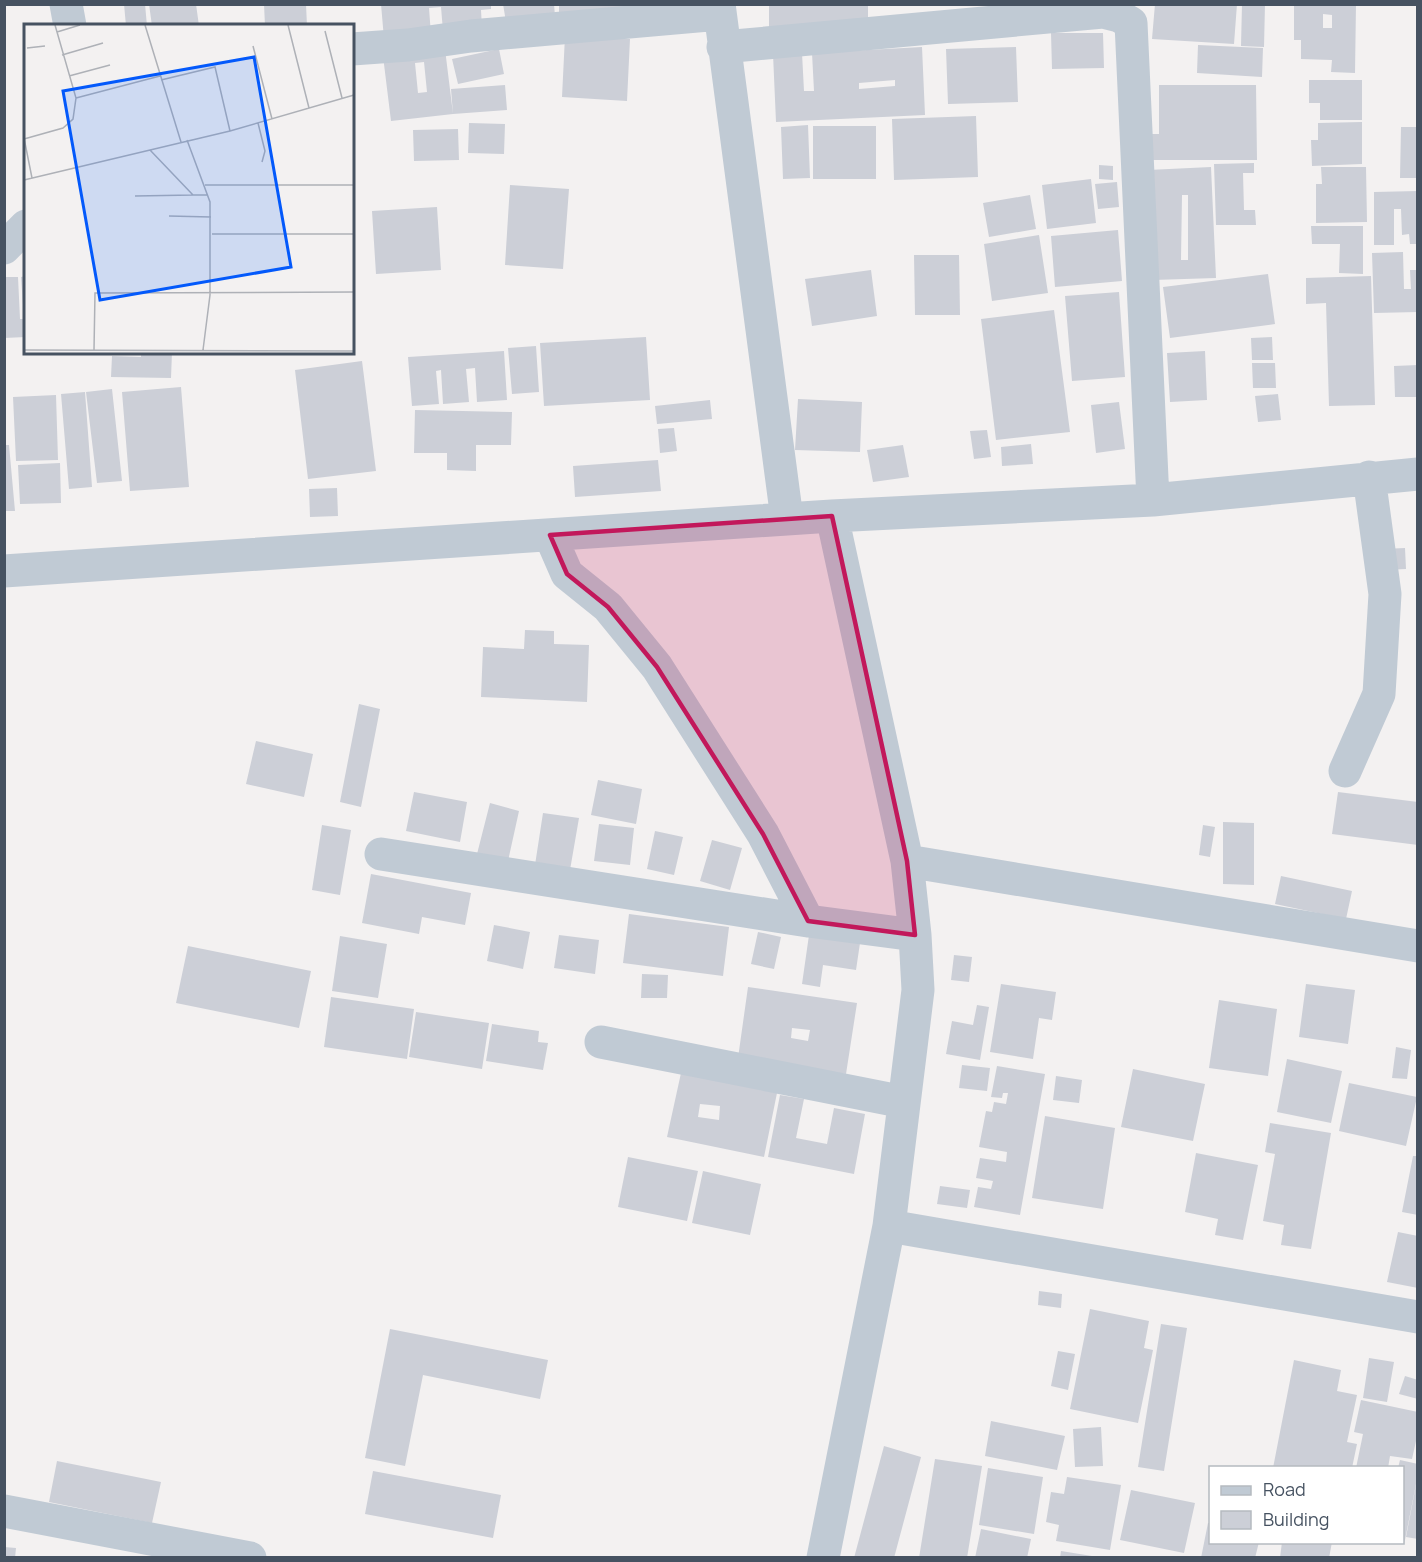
<svg xmlns="http://www.w3.org/2000/svg" width="1422" height="1562" font-family="Manrope,sans-serif">
  <style>
    .building { fill: #cccfd7; fill-rule: evenodd }
    .lines { fill: none; stroke-linecap: round; stroke-linejoin: round }
    .minor { stroke: #c0cad4; stroke-width: 33 }
    .marked { fill: #c2185b; fill-opacity: 0.2; stroke: #c2185b; stroke-width: 4.5; stroke-linejoin: round }
    .inset-road { fill: none; stroke: #aeb1b7; stroke-width: 1.5 }
    .view { fill: #0359fb; fill-opacity: 0.15; stroke: #0359fb; stroke-width: 3 }
    .inset-edge { fill: none; stroke: #465261; stroke-width: 3 }
  </style>
  <rect width="100%" height="100%" fill="#f3f1f1"/>
  <path class="building" d="M124 4H145L147 26H126Z
    M149 4H196L199 26H152Z
    M264 4H306L307 26H265Z
    M381 4H491V9L481 10 482 28 443 31 441 7 429 8 431 35 384 39Z
    M503 4H554L555 16 506 22Z
    M559 4H626V11L559 13Z
    M769 4H868V25L769 27Z
    M1155 4H1237L1234 44 1152 39Z
    M1242 4H1265L1264 47 1241 46Z
    M1294 4H1356L1355 73 1331 72 1332 60 1301 59V40H1294ZM1323 14 1332 15V28H1323Z
    M1051 33H1103L1104 68 1052 69Z
    M565 36 630 39 627 101 562 97Z
    M1198 45 1263 48 1262 77 1197 73Z
    M922 47 925 115 776 122 773 54 802 53 804 91H814L812 53ZM895 80V86L859 89V83Z
    M1016 47 1018 102 948 104 946 49Z
    M445 49 453 114 391 121 383 56ZM424 62 427 92 418 93 415 63Z
    M499 49 504 74 458 84 452 59Z
    M1309 80H1362V120H1320V103H1309Z
    M505 85 507 110 453 114 451 89Z
    M1159 85H1256L1257 160H1148V134H1159Z
    M976 116 978 177 894 180 892 119Z
    M1362 122V164L1312 166 1311 140H1318V123Z
    M469 123 505 124 504 154 468 153Z
    M808 125 810 178 783 179 781 127Z
    M813 126H876V179H813Z
    M1401 127H1418V178H1400Z
    M458 129 459 160 414 161 413 130Z
    M1254 163V173H1243L1244 210H1255L1256 225H1216L1214 164Z
    M1099 165 1113 166V180L1099 179Z
    M1211 167 1216 278 1153 280 1148 170ZM1182 195H1188V260H1181Z
    M1321 167H1366L1367 222 1316 223V184H1322Z
    M1091 179 1096 223 1047 229 1042 185Z
    M1117 182 1119 207 1098 209 1095 184Z
    M510 185 569 189 563 269 505 265Z
    M1418 191V244H1410L1409 234 1402 235 1401 209H1394V245H1374V192Z
    M1030 195 1036 229 989 237 983 203Z
    M437 207 441 270 376 274 372 211Z
    M1311 226H1363V274L1339 273 1340 244H1312Z
    M1118 230 1122 281 1055 287 1051 236Z
    M1039 235 1048 293 992 301 984 244Z
    M1403 252 1404 289H1411L1410 270H1418V312L1374 313 1372 253Z
    M914 255H959L960 315H915Z
    M871 270 877 316 812 326 805 279Z
    M1268 274 1275 324 1170 338 1163 287Z
    M26 276V319H24L21 277Z
    M1371 276 1375 405 1329 406 1326 303 1306 304V278Z
    M4 277H18L20 319H26V337L4 338Z
    M1119 292 1125 377 1072 381 1065 296Z
    M1054 310 1070 432 996 440 981 319Z
    M646 337 650 400 544 406 540 343Z
    M1272 337 1273 360H1252L1251 338Z
    M536 346 539 392 512 394 508 348Z
    M504 351 507 400 477 402 475 368 466 369 469 402 443 404 441 370 436 371 439 404 412 406 408 357Z
    M1205 351 1207 400 1170 402 1167 353Z
    M141 352H172L171 378 111 377 112 356 141 357Z
    M362 361 376 471 308 479 295 370Z
    M1252 363H1275L1276 388H1253Z
    M1418 365V397H1395L1394 366Z
    M181 387 189 487 130 491 122 392Z
    M112 389 122 481 97 483 86 392Z
    M85 392 92 487 69 489 61 394Z
    M1278 394 1281 420 1258 422 1255 396Z
    M56 395 58 460 16 461 13 397Z
    M798 399 862 402 860 452 795 450Z
    M710 400 712 419 657 424 655 406Z
    M1119 402 1125 449 1096 453 1091 405Z
    M415 410 512 412 511 445H476V471L447 470V453H414Z
    M674 428 677 451 660 453 658 429Z
    M987 430 991 457 974 459 970 431Z
    M1031 444 1033 464 1002 466 1001 447Z
    M4 445H9L15 511H4Z
    M903 445 909 477 873 482 867 450Z
    M658 460 661 491 575 497 573 466Z
    M60 463 61 503 20 504 18 465Z
    M337 488 338 516 310 517 309 489Z
    M1405 548 1406 569 1384 570 1383 549Z
    M525 630 554 631V644L589 645 587 702 481 697 483 647 524 649Z
    M359 704 380 709 361 807 340 802Z
    M256 741 313 754 304 797 246 784Z
    M598 780 642 789 636 824 591 815Z
    M414 792 467 802 460 842 406 831Z
    M1338 792 1418 802V845L1332 834Z
    M490 803 519 811 508 861 477 854Z
    M543 813 579 818 570 870 535 865Z
    M1223 822 1254 823V885L1223 884Z
    M599 824 634 828 630 865 594 861Z
    M322 825 351 830 340 895 312 890Z
    M1203 825 1215 827 1210 857 1199 855Z
    M655 831 683 837 674 875 647 869Z
    M712 840 742 848 730 890 700 881Z
    M371 874 471 893 465 925 422 917 419 934 362 923Z
    M1281 876 1352 891 1346 919 1275 904Z
    M629 914 729 927 723 976 623 963Z
    M494 925 530 932 523 969 487 961Z
    M758 932 781 937 774 969 751 964Z
    M559 935 599 940 595 974 554 968Z
    M809 935 860 943 856 970 823 965 820 987 802 984Z
    M340 936 387 944 378 998 332 991Z
    M188 946 311 971 299 1028 176 1003Z
    M954 955 972 957 969 982 951 980Z
    M642 974 668 975 667 998H641Z
    M1001 984 1056 992 1052 1020 1039 1018 1033 1059 990 1052Z
    M1306 984 1355 990 1348 1044 1299 1037Z
    M748 987 857 1003 846 1074 738 1058ZM792 1028 810 1030 808 1041 791 1038Z
    M331 997 414 1009 407 1059 324 1047Z
    M1219 1000 1277 1009 1268 1076 1209 1068Z
    M977 1005 989 1007 980 1060 946 1054 952 1021 973 1025Z
    M416 1012 489 1023 482 1069 409 1057Z
    M492 1024 539 1031 538 1042 548 1043 543 1070 486 1061Z
    M1396 1047 1411 1050 1407 1079 1392 1078Z
    M1287 1059 1342 1071 1331 1123 1277 1112Z
    M962 1065 990 1068 987 1091 959 1088Z
    M997 1066 1045 1074 1020 1215 974 1207 978 1187 991 1189 993 1181 976 1178 980 1158 1006 1162 1007 1152 979 1147 986 1111 992 1112 994 1102 1006 1104 1008 1093H1003L1002 1098 991 1097Z
    M1133 1069 1205 1084 1193 1141 1121 1127Z
    M681 1073 777 1093 764 1157 667 1137ZM700 1104 720 1106 719 1120 698 1117Z
    M1056 1076 1082 1080 1079 1103 1053 1100Z
    M1349 1083 1417 1097 1406 1146 1339 1131Z
    M780 1095 804 1099 796 1138 827 1144 834 1108 865 1114 854 1174 768 1157Z
    M1045 1116 1115 1128 1103 1209 1032 1198Z
    M1270 1123 1331 1133 1311 1249 1281 1245 1284 1225 1263 1221 1275 1154 1265 1152Z
    M1196 1153 1258 1165 1243 1240 1215 1235 1218 1219 1185 1212Z
    M1413 1156H1418V1215L1402 1212Z
    M628 1157 698 1171 687 1221 618 1207Z
    M703 1171 761 1184 750 1235 692 1223Z
    M940 1186 970 1190 967 1208 937 1204Z
    M1398 1232 1418 1236V1288L1387 1282Z
    M1039 1291 1062 1294 1061 1308 1038 1305Z
    M1090 1309 1149 1321 1144 1348 1153 1350 1138 1423 1070 1409Z
    M1161 1324 1187 1328 1164 1471 1138 1467Z
    M390 1329 548 1360 540 1399 423 1375 405 1466 365 1458Z
    M1058 1351 1075 1354 1068 1390 1051 1386Z
    M1369 1358 1394 1362 1387 1402 1363 1398Z
    M1294 1360 1341 1370 1337 1391 1357 1395 1347 1442 1357 1444 1352 1468H1273Z
    M1405 1376 1418 1380V1399L1399 1394Z
    M1361 1400 1418 1412V1432L1412 1459 1390 1456 1388 1468H1356L1363 1434 1354 1432Z
    M991 1421 1065 1436 1057 1470 985 1456Z
    M1101 1427 1103 1466 1075 1467 1073 1429Z
    M884 1446 921 1457 894 1558H854Z
    M935 1459 982 1466 967 1558H919Z
    M1400 1460 1418 1464V1474L1404 1545 1402 1468H1398Z
    M57 1461 161 1482 152 1523 49 1502Z
    M988 1468 1043 1477 1034 1534 979 1525Z
    M373 1471 501 1495 493 1538 365 1514Z
    M1067 1477 1121 1485 1110 1550 1056 1541 1059 1525 1046 1522 1051 1492 1064 1494Z
    M1416 1485H1418V1539L1406 1537Z
    M1131 1490 1195 1503 1184 1553 1120 1540Z
    M1208 1523H1210V1542H1259L1255 1558H1201Z
    M981 1529 1031 1539 1027 1558H975Z
    M1282 1542H1332L1329 1558H1280Z
    M4 1547 16 1548 15 1558H4Z
    M1061 1551 1092 1556V1558H1060Z"/>
  <g class="lines">
    <path class="minor" d="M66 4 70 26
      M719 4 787 519
      M723 47 1103 12 1119 16 1131 23 1153 500
      M352 49 408 45 471 36 720 14
      M4 248 26 226
      M550 535 567 574 608 607 657 667 763 834 808 921 915 935
      M4 571 832 516 1153 500 1418 474
      M1345 771 1379 694 1385 594 1369 477
      M381 854 808 921
      M907 861 1418 946
      M601 1042 904 1102
      M889 1226 1418 1317
      M4 1511 250 1558
      M823 1558 889 1226 918 990 915 935 907 861 832 516"/>
  </g>
  <path class="marked" d="M832 516 907 861 915 935 808 921 763 834 657 667 608 607 567 574 550 535Z"/>
  <g transform="translate(24 24)">
    <rect width="330" height="330" fill="#f3f1f1"/>
    <path class="inset-road" d="M121 1 157 118M264 1 285 84M301 7 318 74M33 8 56 1M229 22 248 95M3 24 21 22M38 31 79 19M45 52 86 41M137 56 191 43 206 107M52 74 136 52M234 99 241 127 238 138M0 114 8 154M0 115 39 104 49 95 52 74 31 1M163 116 186 178V271L179 326M126 126 169 171H184M0 156 206 107 330 71M181 161H330M111 172 169 171M145 192 187 193M188 210H330M0 326 330 327M70 326 71 269 330 268"/>
    <path class="view" d="M230 33 267 243 76 276 39 67Z"/>
    <rect width="330" height="330" class="inset-edge"/>
  </g>
  <rect width="1422" height="1562" fill="none" stroke="#465261" stroke-width="12"/>
  <rect x="1209" y="1466" width="195" height="78" fill="#ffffff" stroke="#b5bac0" stroke-width="1.5"/>
  <rect x="1221" y="1486" width="30" height="9" fill="#c0cad4" stroke="#b5bac0" stroke-width="1.5"/>
  <text x="1263" y="1496" font-size="18" fill="#465261">Road</text>
  <rect x="1221" y="1511" width="30" height="18" fill="#cccfd7" stroke="#b5bac0" stroke-width="1.5"/>
  <text x="1263" y="1526" font-size="18" fill="#465261">Building</text>
</svg>
